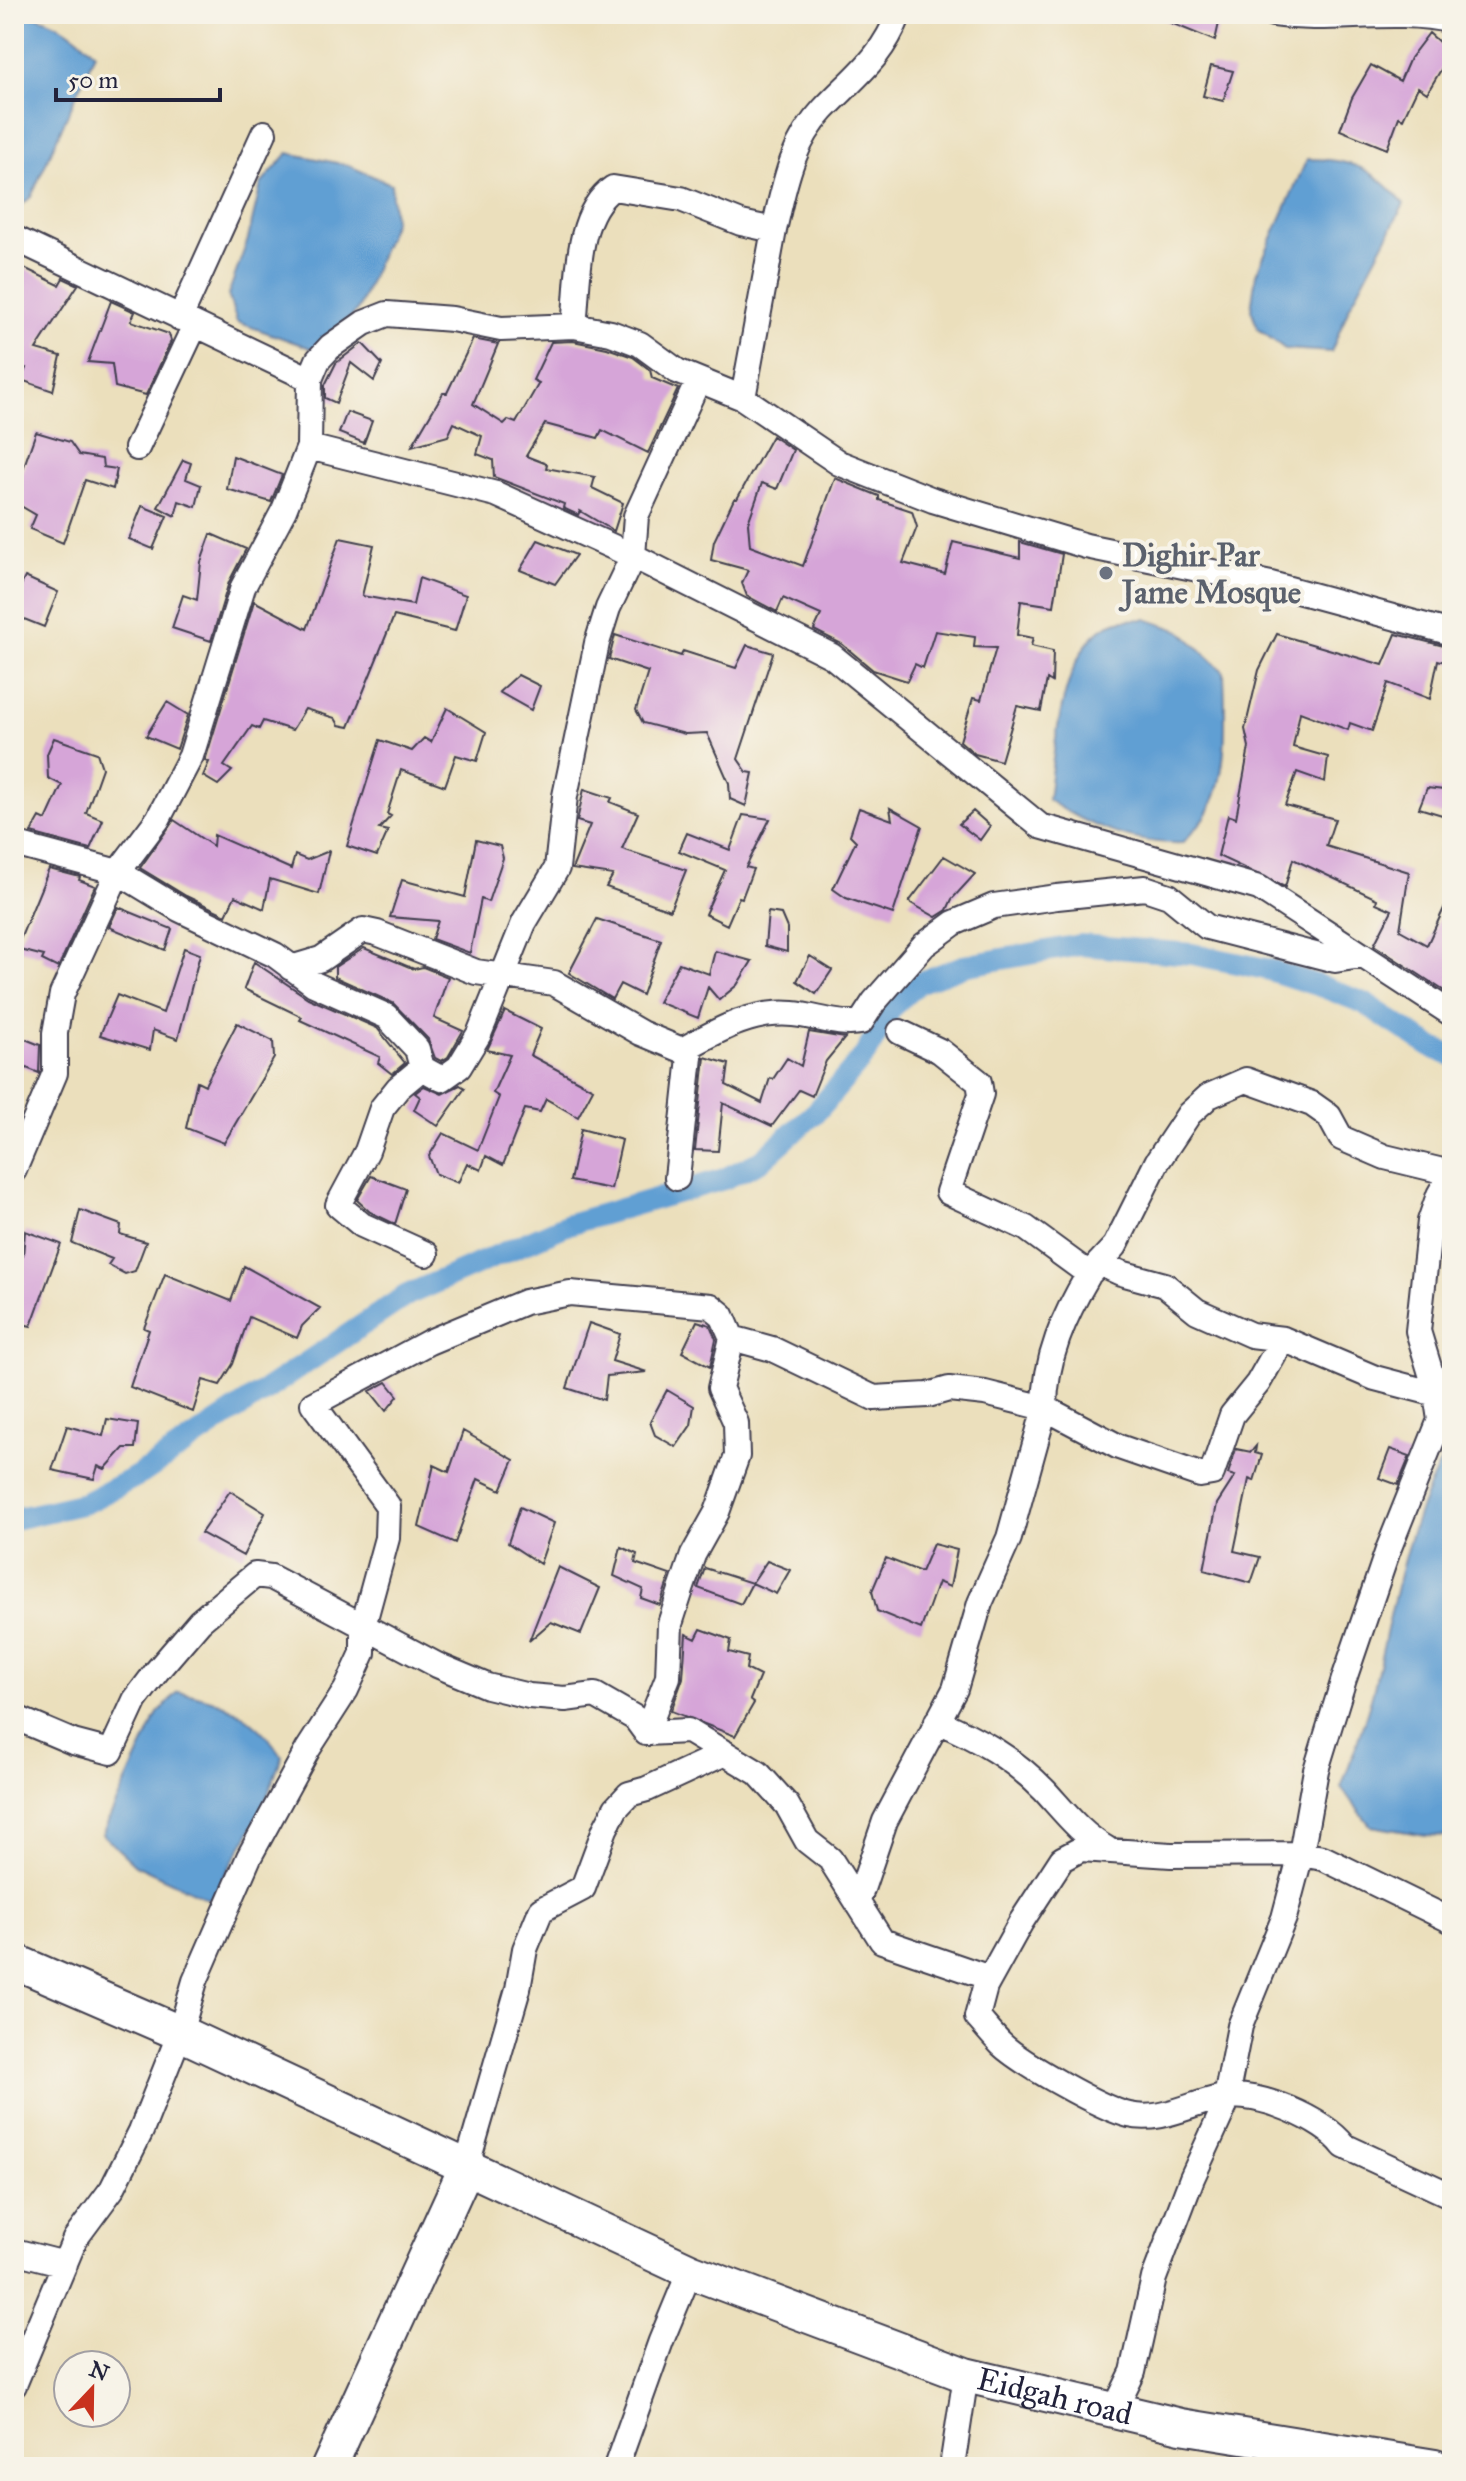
<svg xmlns="http://www.w3.org/2000/svg" width="1466" height="2481" font-family="'IM FELL Great Primer',serif">
  <style>
    .water { fill: #619fd3; stroke: #426087; stroke-width: 2 }
    .lines { fill: none; stroke-linecap: round; stroke-linejoin: round }
    .canal { stroke: #619fd3; stroke-width: 22 }
    .building { fill: #d6a5d8 }
    .street-casing { stroke: #403e4e; stroke-width: 28 }
    .secondary-casing { stroke: #403e4e; stroke-width: 38 }
    .street { stroke: #fff; stroke-width: 24 }
    .secondary { stroke: #fff; stroke-width: 34 }
    .worship-dot { fill: #6b7280; stroke: #f7f3e8; stroke-width: 3 }
    .labels { text-anchor: middle; stroke-width: 8; stroke-linejoin: round; paint-order: stroke }
    .worship-label { font-size: 32px; font-weight: bold; fill: #5b616d; stroke: #f7f3e8; text-anchor: start }
    .street-label { font-size: 32px; fill: #22223b; stroke: #f7f3e8 }
  </style>
  <rect width="100%" height="100%" fill="#f7f3e8"/>
  <filter id="ink" filterUnits="userSpaceOnUse"><feTurbulence type="fractalNoise" baseFrequency=".0125" numOctaves="2"/><feDisplacementMap in="SourceGraphic" scale="16" xChannelSelector="R" yChannelSelector="G"/><feConvolveMatrix kernelMatrix="1 2 1 2 8 2 1 2 1" color-interpolation-filters="sRGB"/></filter>
  <filter id="wash" filterUnits="userSpaceOnUse"><feTurbulence type="fractalNoise" baseFrequency=".006" numOctaves="4" result="noise"/><feDisplacementMap in="SourceGraphic" scale="32" xChannelSelector="R" yChannelSelector="G"/><feGaussianBlur stdDeviation="1.8" result="paint"/><feColorMatrix in="noise" values="0 0 0 0 0 0 0 0 0 0 0 0 0 0 0 0 0 1.4 0 .05"/><feComposite in="paint" operator="in"/></filter>
  <g filter="url(#wash)">
    <rect width="100%" height="100%" fill="#ebdfbc"/>
    <path class="water" d="M14 14C48 14 71 30 95 53L31 197 15 211Z
      M288 153 347 165 391 184 394 221 359 308 342 328 316 350 237 322 228 295 248 239 261 184Z
      M1307 159C1353 159 1375 169 1404 204L1349 308 1331 352 1285 349 1258 329 1251 309 1256 274Z
      M1146 619 1181 631 1224 672C1225 715 1230 774 1207 814 1201 824 1191 833 1183 843 1135 845 1088 826 1048 800 1054 754 1061 639 1115 622 1124 619 1137 620 1146 619Z
      M1452 1442V1836L1426 1835 1371 1826 1341 1788C1353 1755 1365 1722 1374 1688 1394 1603 1406 1518 1452 1442Z
      M178 1692C224 1699 256 1717 282 1756L261 1813 210 1900 135 1865 102 1834 158 1713Z"/>
    <g class="lines">
      <path class="canal" d="M14 1519 85 1503 141 1474 407 1295 569 1224 724 1179 761 1161 817 1111 865 1055 892 1007 918 983 963 966 1080 945 1192 954 1266 969 1323 987 1364 1003 1431 1047 1452 1056"/>
    </g>
    <g id="blocks">
      <path class="building" d="M1149 14H1221L1215 41Z
        M1429 33 1451 53 1427 93 1418 87 1403 119 1399 117 1387 149 1340 130 1352 98 1371 65 1400 81 1410 58Z
        M1211 66 1233 71 1223 101 1203 96Z
        M14 263 59 285 63 278 78 285 36 349 61 356 53 391 21 380 26 368 14 364Z
        M111 301 135 312 131 321 169 334 171 341 146 395 115 387 112 364 88 362Z
        M473 339 498 344 473 404 504 424 508 420 516 423 539 383 533 380 551 342 573 341 607 348 633 357 650 370 652 378 678 389 648 453 602 430 598 438 545 424 526 456 547 464 546 468 595 477 592 488 623 503 614 531 580 511 578 515 563 508 564 504 494 477 493 460 477 454 482 436 454 423 448 436 412 446 443 393H447Z
        M362 343 382 364 374 381 351 363 336 403 325 398V385L336 363Z
        M347 412 372 421 364 443 339 433Z
        M36 432 70 442 79 455 102 459 103 467 117 469 113 489 85 480 63 543 30 529 36 515 14 502V481L18 483Z
        M772 436 793 450 777 489 762 483 748 523 750 546 803 566 835 478 879 496V500L912 511 917 527 903 563 945 574 953 542 1020 558V542L1062 554 1054 606 1021 601 1017 635 1033 638 1031 646 1053 651 1052 682 1047 679 1041 711 1017 706 1001 761 975 754 960 741 973 698 981 700 996 648 974 647 975 637 935 631 923 668 915 664 907 681 873 670 842 644 814 630 821 615 783 598 777 612 747 596 742 583 748 570 711 560 714 541 734 499H737Z
        M233 456 282 475 271 502 227 489Z
        M183 460 191 463 186 479 201 485 196 507 179 501 175 516 158 507Z
        M142 506 167 516 153 549 129 539Z
        M211 534 246 549 229 582 211 641 172 628 183 595 197 600 201 562Z
        M340 538 374 545 362 596 413 605 419 578 466 595 455 631 394 616 349 727 339 725 335 718 305 709 292 730 263 721 259 729 252 726 224 766 232 771 218 785 203 776 209 762 205 761 254 601 307 629Z
        M538 540 576 555 555 584 520 570Z
        M25 577 58 592 44 627 14 615V600Z
        M1277 634 1383 665 1396 634 1452 648V664L1438 660 1430 699 1388 683 1372 731 1350 723 1348 730 1300 712 1293 747 1328 757 1325 782 1297 772 1285 805 1335 819 1326 846 1409 872 1400 930 1427 945 1452 891V996L1374 945 1392 910 1376 903 1377 899 1293 859 1285 887 1218 856 1228 815 1236 818 1249 747 1245 729 1259 670Z
        M615 635 681 656 683 651 736 668 747 645 773 653 738 759 747 772 753 773 746 806 730 799 729 783 707 733 685 734 643 723 636 710 648 672 609 659Z
        M518 675 540 686 531 710 499 692Z
        M167 702 188 715 177 749 146 736Z
        M447 708 486 732 477 761 456 755 445 786 401 770 387 814 391 816 379 829 388 831 377 856 347 846 380 740 412 751 424 738 431 742Z
        M54 738 97 753 102 768 86 813 103 820 90 849 31 833 40 817 46 820 62 785 48 778 47 754Z
        M1427 788 1452 791V818L1419 808Z
        M584 789 612 798 610 802 638 813 622 849 686 870 670 910 606 887 613 875 572 869 590 825 577 821Z
        M859 808 892 820 890 808 922 826 893 914 846 898 833 889 856 841 850 835Z
        M973 811 990 826 980 840 959 824Z
        M743 815 770 819 746 867 753 869 742 898 739 897 727 925 705 914 725 870 679 851 687 833 730 850Z
        M174 820 213 846 214 835 291 869 295 855 307 860 329 851 319 894 270 879 264 909 235 896 226 915 186 896 140 868Z
        M476 840 500 846 503 858 488 902 481 899 470 953 432 939 438 921 390 917 402 880 465 897Z
        M944 856 975 874 952 899 947 910 936 917 909 902Z
        M49 869 80 877 79 880 95 886 58 968 42 960 44 956 16 949Z
        M118 907 172 929 165 950 109 927Z
        M768 912 781 914 787 928V952L765 946Z
        M597 919 661 940 642 995 620 984 612 999 569 973Z
        M184 948 200 954 178 1039 153 1030 150 1050 100 1035 117 995 163 1013Z
        M364 948 414 969 423 967 448 977 434 1018 463 1031 448 1057 441 1061 435 1058 428 1039 393 1003 335 977V967Z
        M715 951 752 961 737 985 719 1000 708 987 698 1018 658 1002 679 963 709 974Z
        M810 956 832 970 816 994 797 981Z
        M254 962 308 998 377 1028 405 1063 392 1074 378 1063 380 1057 300 1020 302 1017 244 989Z
        M505 1011 541 1029 530 1055 593 1089 578 1117 546 1099 540 1112 525 1109 503 1165 486 1156 481 1170 467 1163 458 1183 436 1174 429 1156 443 1133 478 1150 499 1097 493 1093 510 1055 487 1050Z
        M237 1023 273 1041 274 1058 224 1143 186 1128 197 1081 205 1085Z
        M809 1032 845 1038 826 1061 812 1096 799 1090 772 1126 723 1103 718 1151 695 1150 705 1057 729 1064 726 1085 762 1103 770 1078 773 1079 787 1058 801 1066Z
        M25 1039 40 1045 39 1073 14 1063V1054Z
        M460 1085 465 1088 438 1126 414 1110 420 1097 415 1093 424 1086 442 1094Z
        M581 1129 622 1140 611 1189 570 1181Z
        M371 1176 406 1189 395 1224 370 1212 357 1200Z
        M80 1210 121 1225 120 1234 146 1242 135 1271 125 1274 108 1265 112 1259 72 1243Z
        M25 1231 61 1244 31 1326 14 1322V1254L23 1256Z
        M244 1266 320 1308 302 1326 297 1338 249 1317 233 1364 220 1385 203 1380 193 1412 130 1387 149 1330 144 1328 165 1274 231 1301Z
        M697 1321 710 1325 716 1339 710 1367 682 1352Z
        M589 1323 620 1334 612 1361 647 1372 607 1376 604 1400 567 1388Z
        M387 1382 398 1396 386 1411 370 1391Z
        M667 1390 694 1406 691 1425 676 1447 655 1435 650 1422Z
        M107 1419 138 1424 135 1448H124L105 1469 98 1466 94 1479 52 1470 67 1426 103 1436Z
        M463 1431 514 1460 501 1490 478 1479 455 1543 419 1527 434 1465 449 1472Z
        M1256 1446 1255 1453 1262 1455 1254 1481 1249 1479 1234 1551 1260 1557 1251 1583 1204 1570 1217 1504 1235 1476 1228 1474 1236 1449 1251 1452Z
        M1390 1449 1410 1456 1398 1485 1379 1478Z
        M230 1491 265 1513 243 1556 201 1533Z
        M520 1507 554 1523 540 1564 508 1543Z
        M933 1544 957 1550 950 1587 938 1582 921 1629 877 1611 872 1591 886 1558 921 1572Z
        M621 1547 637 1554 635 1563 670 1575 660 1605 641 1598 643 1589 614 1576Z
        M767 1561 790 1570 776 1594 752 1583Z
        M558 1567 600 1588 581 1634 551 1622 529 1641Z
        M705 1568 752 1583 741 1604 698 1588Z
        M701 1629 731 1640 729 1652 748 1657 746 1669 760 1676 750 1700 754 1703 735 1736 671 1711 683 1678 686 1634 696 1639Z"/>
    </g>
  </g>
  <g filter="url(#ink)">
    <use href="#blocks" fill-opacity="0" stroke="#403e4e" stroke-width="2"/>
    <g class="lines">
      <defs>
        <path id="street" d="M1273 14C1332 23 1393 7 1452 21
          M14 238 310 379 309 447 496 494 633 556 832 656 1040 826 1259 888 1452 1014
          M180 318 264 133
          M574 326C579 284 574 215 613 188L681 199 741 223 774 230C784 187 791 144 823 110 855 76 881 60 899 14
          M310 379 318 360 331 346 364 323 387 314 452 319 501 329 574 326 611 333 640 344 677 371 743 398 839 463 933 500 1086 546 1271 584 1452 633
          M743 398 774 230
          M137 448 195 325
          M14 844 118 872 179 909 275 955 314 984 386 1016 417 1049 422 1068 398 1088 382 1108 367 1151 338 1205 362 1225 426 1254
          M291 968 321 959 363 930 377 933 476 972 554 983 641 1033 682 1050C717 1031 751 1010 793 1014 816 1016 838 1026 861 1022L874 1002 924 945 954 923 994 906 1057 897 1145 888 1169 896 1207 927 1335 960 1361 956
          M900 1032 940 1051 979 1082 981 1094 948 1192 1026 1228 1089 1274 1115 1246 1157 1162 1189 1114 1209 1096 1246 1080 1312 1104 1329 1116 1341 1138 1385 1157 1451 1173
          M422 1068 442 1079 459 1067 479 1034 524 923 557 868 565 796 597 643 608 608 633 556 636 516 698 381
          M14 1170 55 1073V1033L62 994 118 872 158 819 191 756 243 587 284 510 309 447
          M677 1178 690 1057 682 1050
          M1099 1263 1121 1273 1165 1285 1197 1311 1251 1335 1283 1339
          M1089 1274C1064 1316 1045 1358 1045 1408L1119 1447 1200 1475 1212 1473 1232 1415 1258 1383 1283 1339 1375 1378 1451 1398
          M14 1717 73 1742 111 1752 135 1700 157 1671 200 1621 255 1575 271 1577 437 1665 487 1686 529 1696 565 1699 595 1695 635 1718 646 1733 688 1731 758 1773 787 1805 807 1841 830 1859 882 1941 990 1978
          M937 1721C979 1739 1013 1758 1045 1791 1065 1813 1081 1834 1107 1849
          M646 1733 668 1677 670 1624 681 1590 693 1555 717 1512 737 1456 736 1423 720 1388 732 1338
          M1452 1921 1323 1858 1301 1854 1171 1855 1081 1849 1062 1859 1021 1922 985 1987 977 2017C985 2026 993 2036 1001 2044 1021 2063 1102 2109 1129 2115 1162 2123 1193 2102 1224 2097 1258 2091 1324 2119 1344 2146L1452 2196
          M466 2168 518 1989 525 1949 541 1910 583 1888 605 1829 616 1808 629 1794 647 1789 725 1753
          M14 2251 65 2264
          M14 2385 75 2239 112 2189 141 2131 180 2033 195 1981 249 1857 308 1749 346 1690 363 1653V1626L387 1538 388 1506 313 1404 429 1342 525 1302 570 1293 711 1306 722 1315 732 1338 772 1349 874 1398 928 1395 949 1389 985 1393 1045 1408 1009 1538 980 1603 955 1689 885 1821 858 1901
          M1114 2411 1133 2372 1154 2278 1192 2178 1224 2108 1240 2026 1284 1918 1301 1854 1316 1770 1344 1679 1388 1550 1440 1420 1435 1387 1418 1331 1430 1221 1439 1195 1452 1172
          M616 2467 661 2341 690 2271
          M952 2467 966 2375"/>
        <g id="secondary">
          <path id="s1" d="M14 1961 180 2033 690 2271 966 2375 1181 2426 1435 2467"/>
          <path d="M329 2467 466 2168"/>
        </g>
      </defs>
      <use href="#street" class="street-casing"/>
      <use href="#secondary" class="secondary-casing"/>
      <use href="#street" class="street"/>
      <use href="#secondary" class="secondary"/>
    </g>
  </g>
  <circle class="worship-dot" cx="1106" cy="573" r="8"/>
  <g class="labels">
    <g class="worship-label">
      <text x="1122" y="566">Dighir Par<tspan x="1122" dy="37">Jame Mosque</tspan></text>
    </g>
    <g class="street-label">
      <text dy="11" stroke="none"><textPath href="#s1" startOffset="1130">Eidgah road</textPath></text>
    </g>
  </g>
  <rect width="1466" height="2481" fill="none" stroke="#f7f3e8" stroke-width="48"/>
  <g transform="translate(92 2389) rotate(22)"><circle r="38" fill="#f7f3e8" stroke="#a29fa3" stroke-width="2"/>
  <path d="M0-6L14 30L0 20L-14 30Z" fill="#c8321e"/>
  <text y="-12" font-size="22" font-weight="bold" text-anchor="middle" fill="#22223b">N</text>
  </g>
  <path d="M56 88v12h164v-12" fill="none" stroke="#22223b" stroke-width="4"/>
  <text x="68" y="88" font-size="24" fill="#22223b" stroke="#f7f3e8" stroke-width="6" paint-order="stroke">50 m</text>
</svg>
